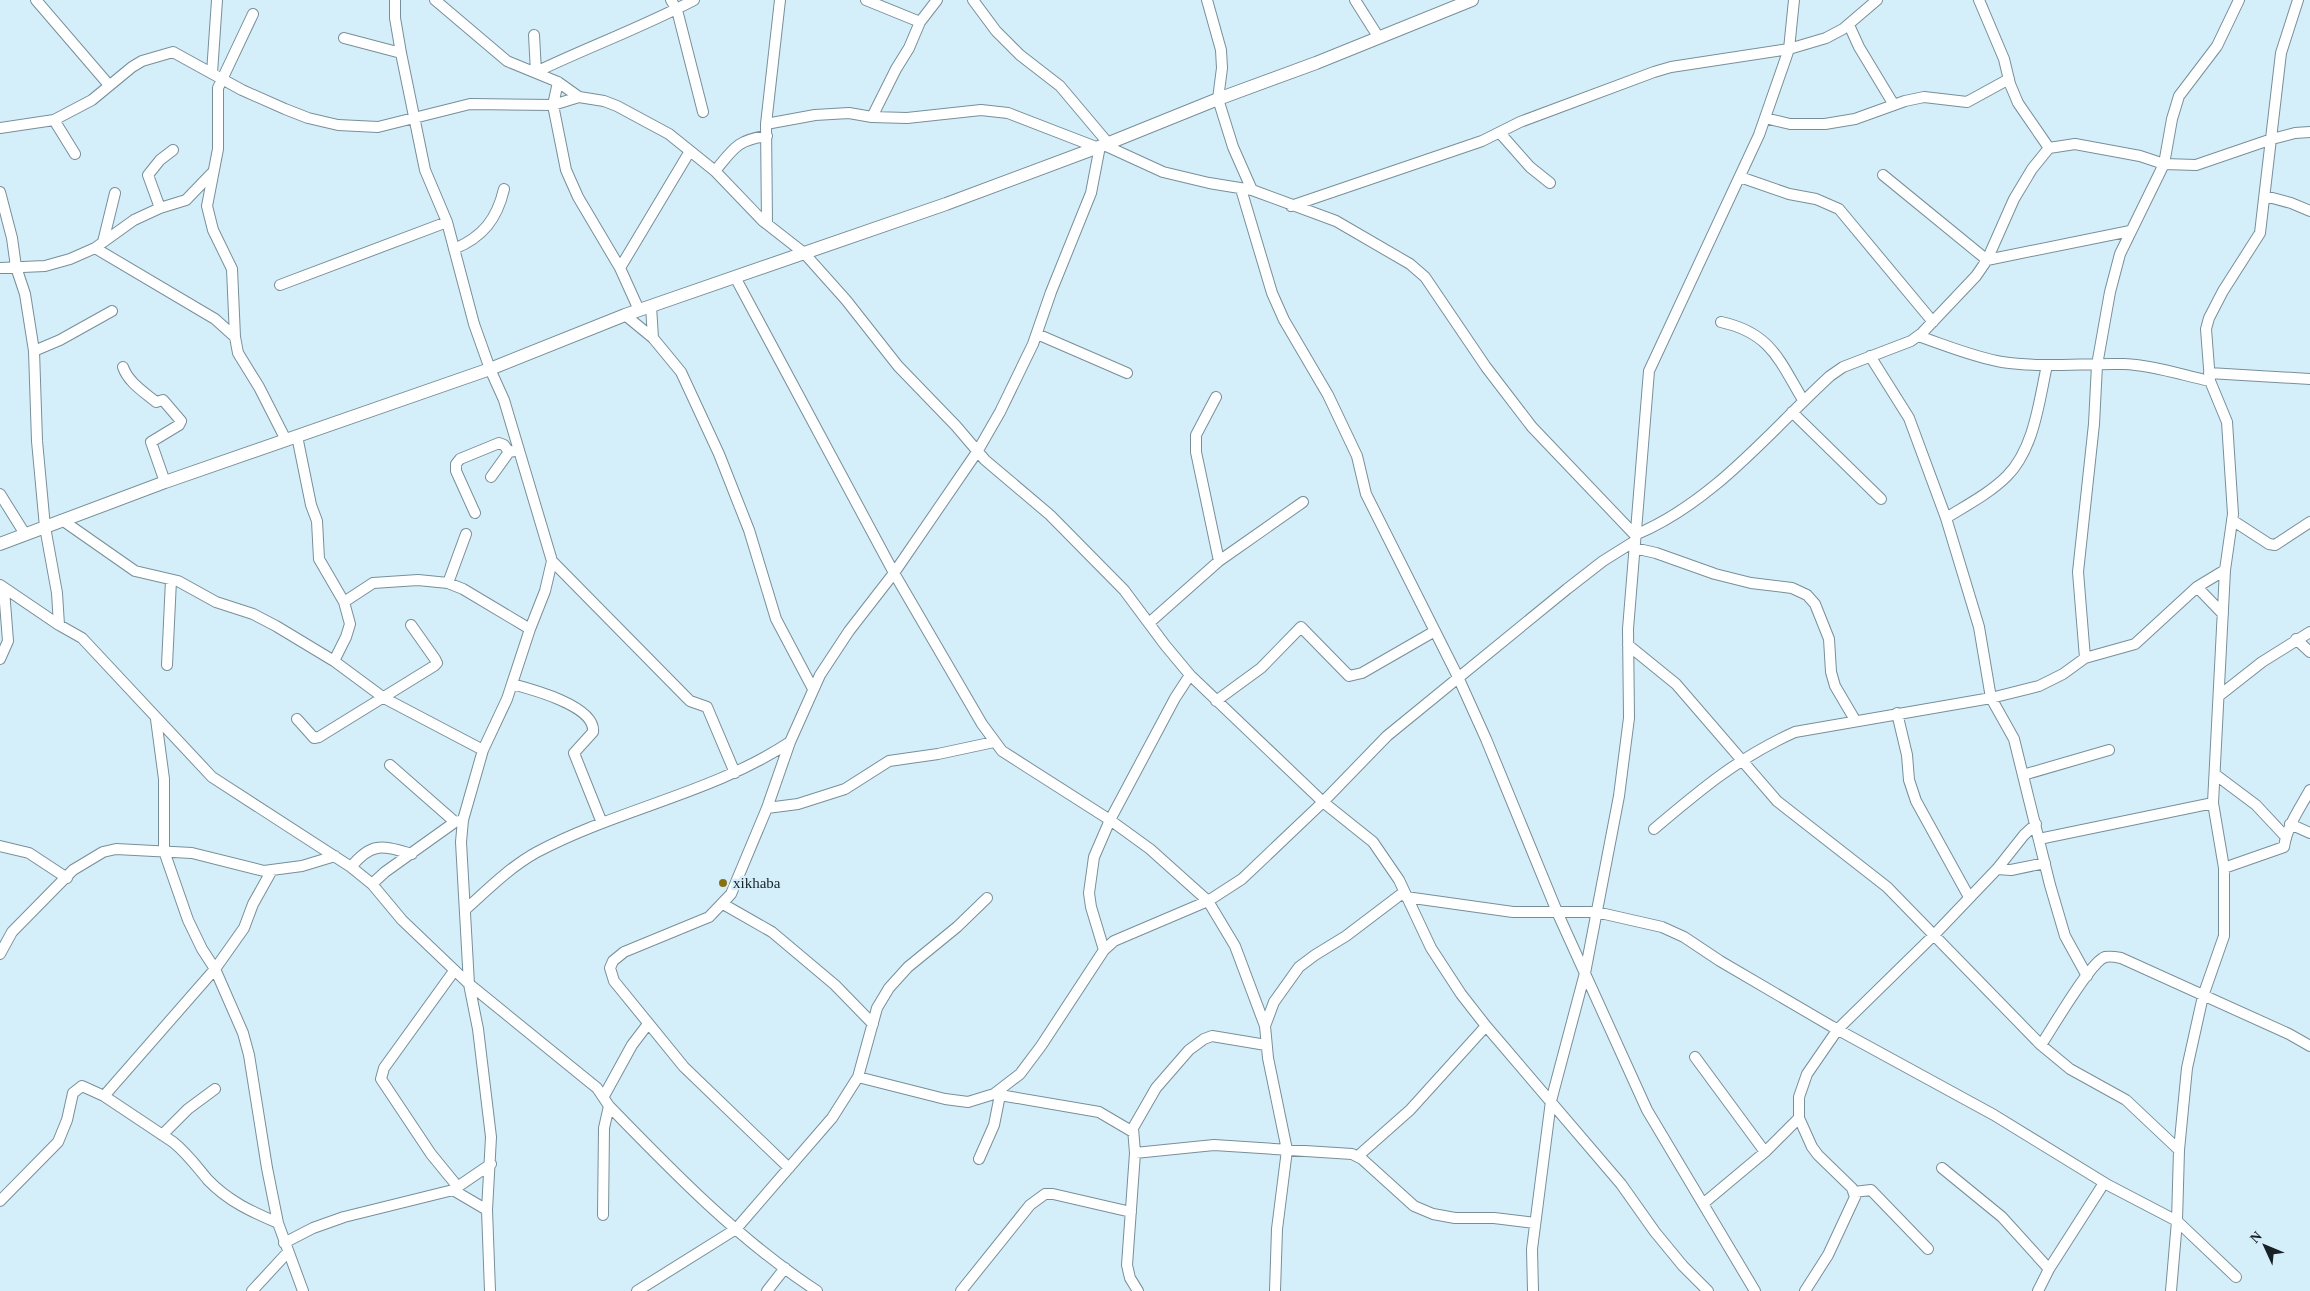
<svg xmlns="http://www.w3.org/2000/svg" width="2310" height="1291" font-family="'Times New Roman',serif">
  <style>
    .lines { fill: none; stroke-linecap: round; stroke-linejoin: round }
    .minor-casing { stroke: #788f99; stroke-width: 12 }
    .tertiary-casing { stroke: #788f99; stroke-width: 14 }
    .minor { stroke: #fff; stroke-width: 10 }
    .tertiary { stroke: #fff; stroke-width: 12 }
    .poi-dot { fill: #877112; stroke: #d5effa; stroke-width: 2 }
    .labels { text-anchor: middle; stroke-width: 4.5; stroke-linejoin: round; paint-order: stroke }
    .poi-label { font-size: 15px; fill: #182125; stroke: #d5effa; text-anchor: start }
  </style>
  <rect width="100%" height="100%" fill="#d5effa"/>
  <g class="lines">
    <defs>
      <path id="minor" d="M36 0 109 85
        M395 0V18L401 53 425 170 447 222 474 324 490 369 504 400 552 561 545 591 530 629 507 699 483 750 463 820 461 842 469 984 478 1029 491 1137 487 1210
        M435 0 507 61 558 82 579 97 604 101 617 106 669 134 715 171 763 221 804 253 846 300 898 366 956 426 985 460 1050 515 1124 590 1165 645 1190 675 1323 802 1373 842 1399 880 1431 948 1461 994 1486 1026 1621 1184 1655 1232 1683 1266 1708 1291
        M671 0 677 10 703 112
        M866 0 920 22
        M973 0 996 31 1020 55 1060 86 1108 143
        M1207 0 1221 50 1222 68 1218 99 1233 147 1252 190
        M1355 0 1379 38
        M1979 0 2004 59 2010 84 2018 103 2049 148
        M253 14 218 88V149L207 206 213 230 232 269 235 337 238 353 259 387 286 440
        M1849 25 1859 47 1894 105
        M534 35 536 72C588 47 643 27 694 0
        M344 38 401 53
        M212 73 217 0
        M558 82 553 105 566 170 578 197 620 268 639 310
        M872 117 896 69 909 48 920 22 937 0
        M1765 118 1790 124H1825L1855 119 1905 101 1924 97 1967 102 2009 79
        M54 120 75 154
        M766 124 815 115 849 113 872 117 907 118 981 110 1008 113 1096 147
        M0 128 54 120 92 100 132 67 142 61 173 52 242 90 285 109 308 118 338 125 378 127 470 104 553 105 579 97
        M1500 133 1530 167 1550 183
        M1104 145 1163 172 1209 183 1252 190 1336 221 1410 264 1425 277 1486 367 1532 427 1635 535C1714 502 1769 432 1830 376L1843 367 1911 341 1922 333 1976 276 1987 260 2014 199 2032 169 2049 148 2075 144 2140 156 2164 164 2196 165 2272 139 2295 133 2310 132
        M715 171C734 148 737 140 767 136
        M1883 175 1987 260 2130 231
        M1740 177 1789 194 1816 199 1839 209 1933 322
        M1241 189 1272 293 1284 320 1328 395 1357 456 1366 494 1458 677 1486 739 1558 914 1647 1110 1755 1291
        M0 192 12 238 16 267 25 294 34 351 37 441 45 527 57 593 59 625
        M2265 196 2291 203 2310 211
        M1291 206 1482 141 1520 122 1654 72 1671 67 1789 49 1826 38 1843 29 1877 0
        M160 208 148 175 160 160 173 150
        M767 224 766 124 780 0
        M103 242 115 193
        M95 248 215 319 235 337
        M454 249C483 237 497 219 504 189
        M0 268 45 266 70 259 95 248 134 220 160 208 186 200 212 173
        M620 268 690 151
        M735 277 894 573 982 724 1002 751 1110 820 1150 849 1208 901 1235 946 1265 1026 1268 1058 1287 1150 1277 1229 1275 1291
        M280 285 447 222
        M651 306 653 338
        M625 315 653 338 681 372 719 454 749 530 776 619 813 689
        M1721 322C1771 333 1779 360 1803 400
        M1037 334 1127 373
        M1918 336C1945 345 1973 357 2002 362 2042 368 2083 363 2124 364 2152 365 2182 375 2210 381
        M34 351 60 340 112 311
        M1870 356 1909 418 1946 518 1979 627 1991 698 2014 739 2050 885 2065 936 2087 976
        M123 367C128 382 144 392 156 402L163 400 181 421 179 425 151 442 165 482
        M2209 373 2310 379
        M1216 397 1196 435V452L1219 561
        M1792 412 1881 499
        M297 436 311 505 317 521 319 559 344 602 350 624 346 637 334 661
        M491 477 509 452 514 451
        M0 494 25 534
        M475 513 456 471V464L460 459 499 443 504 445 509 452
        M1946 518C1967 505 1990 493 2007 476 2034 449 2039 402 2047 365
        M62 520 135 571 178 581 216 602 253 614 276 626 334 661 384 698 483 750
        M2232 520 2269 544 2275 545 2310 522
        M1634 548 1656 553 1715 574 1751 583 1792 588 1807 595 1815 604 1829 639 1831 672 1835 686 1855 720
        M552 561 685 696 690 701 707 707 735 773
        M448 583 466 534
        M0 585 59 625 82 638 212 777 351 867 372 884 402 920 469 984 597 1088 609 1106C674 1173 739 1240 817 1291
        M2197 587 2223 614
        M344 602 373 583 418 580 448 583 463 589 530 629
        M1149 623 1219 561 1303 502
        M2296 639 2310 652
        M1628 645 1676 684 1777 801 1887 887 2041 1045 2070 1069 2126 1100 2179 1150
        M2085 658 2078 572 2094 424 2097 365 2110 292 2120 254 2164 164 2172 119 2179 96 2217 46 2239 0
        M0 659 8 641 4 590
        M167 665 171 580
        M512 684C531 689 596 706 593 732L574 753 602 823
        M2220 695 2262 662 2310 632
        M1216 701 1261 668 1301 627 1349 676 1362 673 1435 631
        M1897 713 1907 755 1909 780 1916 801 1969 897
        M156 719 164 779V851L188 920 202 949 215 969 243 1033 249 1055 267 1168 278 1223 303 1291
        M297 719 314 738 319 737 434 666 437 663 435 659 411 625
        M390 765 455 822
        M2023 775 2109 750
        M2216 775 2256 805 2285 836
        M767 808 798 804 845 789 889 761 938 754 994 742
        M2290 824 2310 833
        M1654 829C1700 790 1739 757 1795 732L1991 698 2039 686 2063 674 2085 658 2135 644 2197 587 2225 570
        M2039 839 2213 803
        M0 846 29 853 67 878
        M351 867C372 841 383 846 412 854
        M2224 868 2284 847C2287 826 2300 808 2310 790
        M1997 869 2011 870 2045 863
        M372 884 385 872 455 822 463 820
        M1406 897 1513 912H1596L1662 927 1684 937 1720 961 1831 1026 1994 1115 2108 1185 2177 1221 2236 1277
        M723 904 772 932 835 985 873 1024
        M466 909C488 889 510 867 537 852 618 809 713 793 790 742
        M1104 950 1091 907 1089 893 1094 857 1110 820 1175 698 1190 675
        M0 954 12 932 73 870 103 852 116 849 192 853 264 871 302 866 335 856
        M454 971 384 1068 381 1079 431 1154 458 1187
        M1265 1026 1274 1002 1299 967 1315 955 1346 936 1404 892
        M2041 1045C2052 1029 2090 962 2105 957 2110 956 2116 957 2121 958L2289 1034 2310 1046
        M1695 1057 1765 1152
        M858 1077 945 1099 968 1102 994 1094 1020 1074 1041 1046 1104 950 1114 941 1208 901 1242 879 1323 802 1387 736 1567 589 1603 561 1635 541
        M994 1094 1099 1112 1133 1132
        M104 1096 215 969 244 928 253 904 272 870
        M604 1096 632 1045 648 1024
        M162 1135 188 1109 215 1089
        M1135 1153 1214 1145 1352 1154 1362 1159 1414 1206 1433 1214 1455 1218H1494L1535 1223
        M1358 1156 1410 1110 1486 1026
        M979 1159 994 1125 1000 1095
        M789 1168 684 1067 614 981 610 968 613 961 624 952 709 917 731 894 767 808 790 742 820 675 849 631 894 573 977 452 1000 412 1033 344 1051 292 1091 193 1100 146
        M1942 1168 2002 1217 2049 1269
        M453 1190 487 1210 490 1291
        M1854 1192 1871 1190 1928 1249
        M0 1201 58 1142 67 1120 73 1093 82 1086 104 1096 173 1142C187 1153 197 1167 208 1180 228 1201 252 1212 278 1223
        M1704 1203 1765 1152 1799 1118
        M603 1215 604 1128 609 1106
        M284 1243 313 1228 344 1217 453 1190 491 1164
        M252 1291 288 1252
        M637 1291 736 1229 832 1118 858 1077 877 1008 889 988 908 967 957 927 987 898
        M767 1291 785 1268
        M961 1291 1030 1205 1045 1194H1053L1131 1212
        M1138 1291 1130 1278 1127 1265 1135 1153 1133 1128 1156 1088 1189 1050 1204 1039 1212 1036 1266 1045
        M1533 1291 1532 1249 1551 1101 1585 973 1619 796 1629 718 1628 629 1649 371 1759 135 1789 49 1794 0
        M1805 1291 1828 1255 1855 1197 1852 1188 1818 1155 1812 1147 1799 1118V1097L1807 1074 1838 1029 1933 936 1997 869 2024 835 2036 824
        M2038 1291 2049 1269 2104 1183
        M2171 1291 2177 1221 2179 1150 2187 1068 2203 996 2224 936V868L2213 803 2225 570 2233 514 2227 422 2210 381 2206 329 2209 318 2223 291 2260 233 2281 53 2298 0"/>
      <path id="tertiary" d="M0 544 165 482 490 369 625 315 946 204 1104 145 1218 99 1316 63 1472 0"/>
    </defs>
    <use href="#minor" class="minor-casing"/>
    <use href="#tertiary" class="tertiary-casing"/>
    <use href="#minor" class="minor"/>
    <use href="#tertiary" class="tertiary"/>
  </g>
  <circle class="poi-dot" cx="723" cy="883" r="5"/>
  <g class="labels">
    <g class="poi-label">
      <text x="733" y="888">xikhaba</text>
    </g>
  </g>
  <g transform="translate(2265 1246) rotate(314)" stroke="#d5effa" stroke-width="4" paint-order="stroke">
  <path d="M0-4L9 19L0 12L-9 19Z" fill="#182125"/>
  <text y="-8" font-size="14" font-weight="bold" text-anchor="middle" fill="#182125">N</text>
  </g>
</svg>
